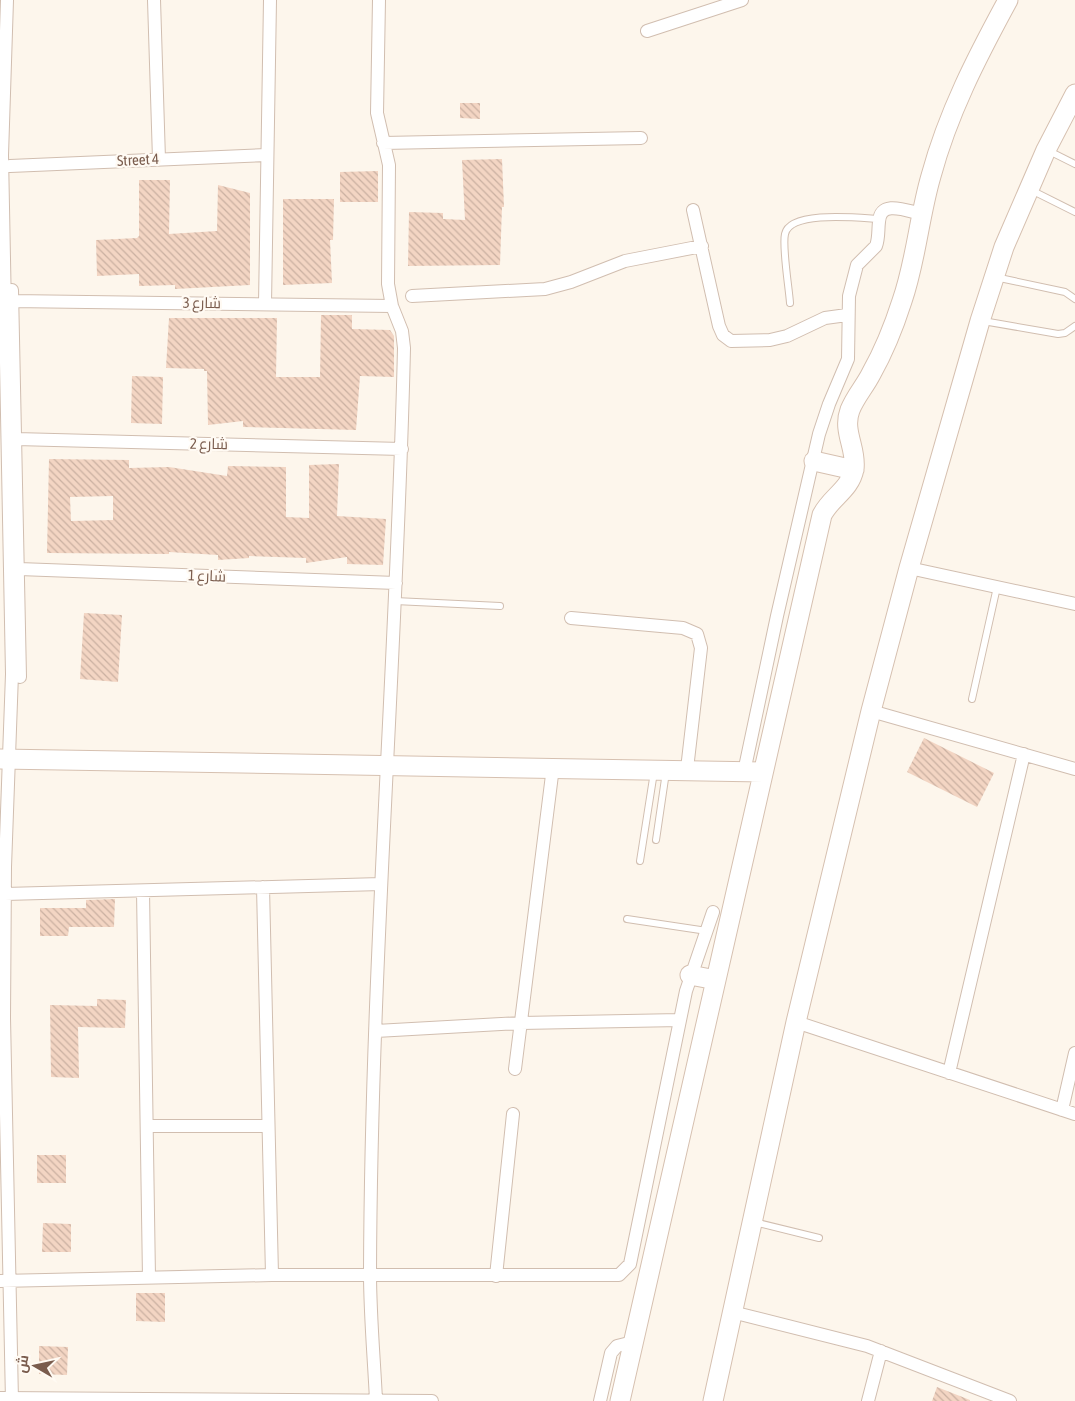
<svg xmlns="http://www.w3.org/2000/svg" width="1075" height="1401" font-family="'Asap Condensed',Cairo,sans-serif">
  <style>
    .building { fill: url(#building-back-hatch); fill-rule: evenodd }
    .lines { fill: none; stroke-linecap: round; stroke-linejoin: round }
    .lane-casing { stroke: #d1beb0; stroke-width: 8 }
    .street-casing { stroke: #d1beb0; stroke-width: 14 }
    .secondary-casing { stroke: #d6c0b0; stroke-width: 21 }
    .lane { stroke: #fff; stroke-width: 6 }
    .street { stroke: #fff; stroke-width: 12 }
    .secondary { stroke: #fff; stroke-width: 19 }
    .labels { text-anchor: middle; stroke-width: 4.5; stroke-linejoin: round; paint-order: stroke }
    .street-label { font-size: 15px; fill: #7a5c4d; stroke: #fffaf3 }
  </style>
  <defs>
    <pattern id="building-back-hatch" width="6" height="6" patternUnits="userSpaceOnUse" patternTransform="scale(1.25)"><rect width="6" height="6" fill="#f3d5c3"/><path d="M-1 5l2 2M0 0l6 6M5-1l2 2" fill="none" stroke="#cab0a1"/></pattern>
  </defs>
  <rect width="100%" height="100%" fill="#fdf6ec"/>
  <path class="building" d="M460 103H480V119L460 118Z
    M502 159 504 207H502L500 265 408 266 409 212 443 213V219L465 220 462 160Z
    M378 171V202H340V172Z
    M139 180H170L169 234 217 231 218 185 250 193V285L175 289V285L139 286V274L97 276 96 240 137 238 139 236Z
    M283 199H334L333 240H330L332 283 283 285Z
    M321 315H352V329L390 330 394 336V377L360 376 356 430 243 427V421L208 425 207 371H204V369L166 368 169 318H277L276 377H320Z
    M132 376 163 377 162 424 131 423Z
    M49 459 129 460V468L169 467 227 476 228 466 286 467V517L309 518V465L339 464 337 516 386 519 383 565 347 564V557L306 563V558L249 556V558L218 560V555L169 552V554L47 553ZM113 496V520L71 521 70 497Z
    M84 613 122 615 118 682 80 679Z
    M924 738 994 773 977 807 907 772Z
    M115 899 114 927H69L68 936H40V908H86V900Z
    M97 999 126 1000 125 1028 78 1027 79 1078 51 1077 50 1005 97 1006Z
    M37 1155H66V1183H37Z
    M43 1223 71 1224V1252H42Z
    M136 1293H165V1322L136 1321Z
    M39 1346 68 1347 67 1375 39 1374Z
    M937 1387 970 1400V1401H932Z"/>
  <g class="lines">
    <defs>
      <path id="lane" d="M1047 150 1075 164
        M1031 190 1075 212
        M995 277 1065 292 1075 299
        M790 303C789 288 782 247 785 234 790 210 860 218 879 219
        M983 321 1058 334 1065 333 1075 326
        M395 601 500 606
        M972 699 997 587
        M656 840 666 772
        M640 861 654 772
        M627 919 707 931
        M754 1222 819 1238"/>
      <path id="street" d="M7 0 2 155 12 674 5 867 4 1018 12 1401
        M154 0 159 159
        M647 31 742 0
        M383 143 641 138
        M10 166 267 155
        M693 210 719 326 723 335 731 341 770 340 787 336 825 318 847 315
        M12 290 20 677
        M412 296 545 289 571 282 625 261 702 246
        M12 301 392 306
        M265 304 270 0
        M16 439 402 449
        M909 568 1075 604
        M19 569 396 583
        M571 618 683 628 697 634 701 648 687 769
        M871 711 1075 769
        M744 772 777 616 819 434 829 404 848 359 849 296 857 265 876 246C879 238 878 229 879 222 880 199 907 211 922 214
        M263 887 272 1275
        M143 891 149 1278
        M5 894 381 884
        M796 1022 1075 1114
        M376 1031 521 1023 680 1020
        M515 1069 553 767
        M949 1073 1024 754
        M1062 1110 1075 1053
        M147 1126H268
        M496 1276 513 1114
        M0 1281 272 1275H619L630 1264 686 991 713 912
        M732 1312 867 1346 1010 1401
        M0 1398 432 1401
        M376 1400C374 1358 370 1315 370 1273 371 964 397 656 404 348L402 331 392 306 388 284 389 165 377 113 379 0
        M600 1401 611 1353 617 1346 633 1342
        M868 1401 881 1351"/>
      <path id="secondary" d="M814 461 854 470
        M0 759 763 772
        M690 975 716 980
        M620 1401 822 515C831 497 850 490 854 469 857 449 842 431 850 410 855 397 865 386 871 374 884 351 894 326 902 301 916 261 919 217 931 176 948 113 977 57 1008 0
        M713 1401 796 1022 871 711 909 568 980 321 1004 247 1046 150 1075 94"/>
    </defs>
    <use href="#lane" class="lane-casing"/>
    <use href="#street" class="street-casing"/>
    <use href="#secondary" class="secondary-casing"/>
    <use href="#lane" class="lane"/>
    <use href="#street" class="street"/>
    <use href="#secondary" class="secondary"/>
  </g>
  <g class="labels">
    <g class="street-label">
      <text transform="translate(138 160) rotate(-3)" y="5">Street 4</text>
      <text transform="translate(202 303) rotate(1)" y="5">شارع 3</text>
      <text transform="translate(209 444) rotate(1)" y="5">شارع 2</text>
      <text transform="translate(207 576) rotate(2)" y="5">شارع 1</text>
    </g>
  </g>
  <g transform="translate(35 1366) rotate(279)" stroke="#fffaf3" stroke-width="4" paint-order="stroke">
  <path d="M0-4L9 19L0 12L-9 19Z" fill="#7a5c4d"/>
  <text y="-8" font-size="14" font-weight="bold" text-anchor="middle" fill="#7a5c4d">ش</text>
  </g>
</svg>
